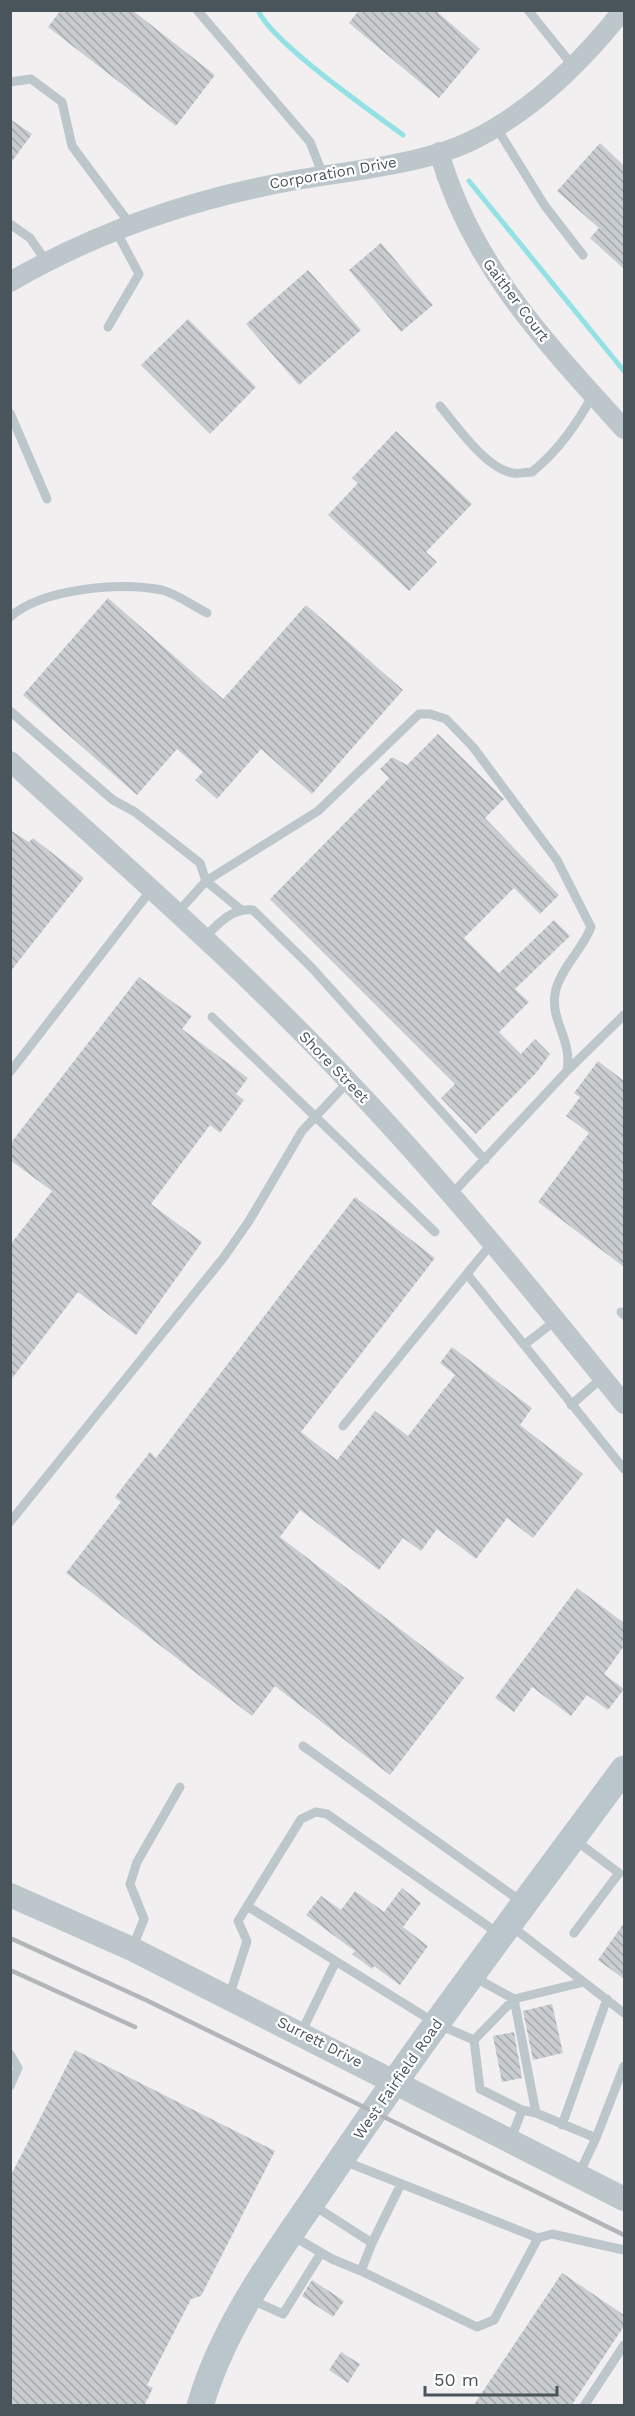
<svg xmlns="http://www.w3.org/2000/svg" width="635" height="2416" font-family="'Work Sans',sans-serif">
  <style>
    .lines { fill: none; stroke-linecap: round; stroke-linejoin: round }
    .stream { stroke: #93e1e4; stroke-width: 5 }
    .building { fill: url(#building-back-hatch) }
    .service { stroke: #bcc6cb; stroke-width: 9 }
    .minor { stroke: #bcc6cb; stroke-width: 20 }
    .tertiary { stroke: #bcc6cb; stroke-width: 24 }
    .secondary { stroke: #bac6cc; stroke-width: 27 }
    .rail { stroke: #b2b6b9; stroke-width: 4.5 }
    .labels { text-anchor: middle; stroke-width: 4.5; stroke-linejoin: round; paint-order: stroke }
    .street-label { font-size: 15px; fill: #49555b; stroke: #fff }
  </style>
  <defs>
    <pattern id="building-back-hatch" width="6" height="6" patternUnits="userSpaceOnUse" patternTransform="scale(1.5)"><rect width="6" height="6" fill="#c9cdd0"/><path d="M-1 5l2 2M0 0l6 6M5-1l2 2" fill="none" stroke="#a5a9ac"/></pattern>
  </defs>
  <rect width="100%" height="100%" fill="#f1eff0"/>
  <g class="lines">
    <path class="stream" d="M258 10C270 41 372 112 403 135
      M469 181 624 371"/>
  </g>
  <path class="building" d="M61 10H132L215 75 176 126 48 27Z
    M359 10H435L480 49 439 98 349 23Z
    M10 119 32 134 10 164Z
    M600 143 624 166V269L590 238 599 228 557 191Z
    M381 243 433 305 401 332 349 270Z
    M308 270 361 330 299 385 246 324Z
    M188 319 256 387 210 434 141 365Z
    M396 431 472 504 426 552 437 562 409 591 328 515 358 483 352 478Z
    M108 598 223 699 306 605 403 690 312 794 261 749 217 799 195 780 203 772 177 749 137 795 23 695Z
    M438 734 504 799 485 818 559 895 540 914 514 888 464 938 499 973 554 920 570 936 515 989 529 1002 499 1032 521 1054 535 1039 550 1054 537 1072 476 1134 441 1098 455 1084 270 899 389 778 380 769 392 757 407 765Z
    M10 830 29 842 33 838 84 878 10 972Z
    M139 977 192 1016 182 1029 248 1078 236 1094 244 1100 220 1133 210 1125 151 1204 202 1242 136 1335 78 1292 10 1381V1245L52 1191 10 1160V1144Z
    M598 1061 624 1081V1267L538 1202 589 1133 566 1116 580 1097 574 1093Z
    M355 1197 435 1258 301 1432 337 1460 375 1411 408 1436 455 1375 440 1363 452 1347 532 1408 520 1425 583 1474 533 1538 507 1518 476 1559 437 1529 421 1551 403 1538 379 1570 300 1510 280 1537 464 1678 390 1775 275 1686 252 1716 66 1573 121 1502 115 1497 150 1452 156 1458Z
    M577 1588 624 1623V1646L604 1674 624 1689 608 1710 587 1695 571 1716 532 1687 514 1712 495 1698Z
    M402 1888 421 1903 403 1927 428 1946 400 1985 374 1966 372 1969 352 1954 355 1951 306 1915 321 1896 341 1910 355 1891 384 1912Z
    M624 1923V1979L598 1960Z
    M552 2004 563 2053 533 2060 523 2011Z
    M514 2032 522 2078 502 2082 493 2036Z
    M75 2050 275 2151 201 2296 191 2299 147 2385 153 2388 144 2406H10V2177Z
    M562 2273 624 2315V2326L571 2406H473Z
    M312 2280 344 2301 333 2317 302 2296Z
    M341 2352 360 2364 348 2383 329 2370Z"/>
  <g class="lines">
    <path class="service" d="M197 10 310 142 323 175
      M528 10 573 66
      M10 82 31 79 62 102 72 146 130 224
      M496 127 545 206 583 255
      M10 224 30 238 46 261
      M108 327 139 274 115 229
      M440 406C457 426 486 469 513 473 519 474 526 472 532 472 559 450 576 425 593 395
      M10 413 47 499
      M10 617C43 588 120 582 162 590 177 594 193 606 207 613
      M10 711 113 800 135 812 200 863 206 881 177 913
      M240 909 206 881 318 811 419 714H430L446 719 473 747 557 860 591 927C583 949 563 965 556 989 548 1020 573 1038 567 1071L451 1195
      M204 938C218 924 231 908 253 910L312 968 485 1160
      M212 1017 435 1232
      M567 1071 624 1015
      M10 1072 151 890
      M467 1274 624 1469
      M621 1312 624 1315
      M524 1345 556 1320
      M571 1405 603 1377
      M343 1426 492 1243
      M10 1522 224 1257 249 1221 302 1131 349 1081
      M303 1746 522 1902
      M247 1906 437 2024 474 2040 480 2089 522 2110 511 2139
      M510 1925 624 2013
      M574 1933 619 1873 575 1840
      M132 1949 144 1919 130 1884 137 1862 180 1787
      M474 1977 514 1999 584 1982
      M229 1997 247 1941 238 1921 301 1819 316 1812 327 1814 499 1934
      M514 1999 536 2113 522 2110
      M301 2033 335 1963
      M474 2040 514 1999
      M10 2054 18 2068 10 2086
      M536 2113 596 2138 624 2066
      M562 2125 607 1999
      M344 2161 538 2238 552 2234 624 2250
      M579 2174 596 2138
      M313 2205 372 2243 361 2271 477 2327 494 2320 538 2238
      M291 2235 332 2259 361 2271
      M372 2243 401 2184
      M252 2300 283 2314 321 2253
      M584 2406 624 2345"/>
    <path class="minor" d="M439 152C471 265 547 344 624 429
      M10 282C98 231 191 199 291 181 346 171 423 165 473 140 532 111 582 62 623 10
      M10 761C125 866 244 969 350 1083 447 1185 536 1295 624 1404"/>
    <path class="tertiary" d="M10 1895 132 1949 624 2199"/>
    <path class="secondary" d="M200 2406C225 2320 280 2250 329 2177 423 2038 524 1904 624 1769"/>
    <path class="rail" d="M10 1938 148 2001 624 2235
      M10 1970 135 2027"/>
  </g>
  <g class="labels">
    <g class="street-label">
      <text transform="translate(333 173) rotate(-10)" y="5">Corporation Drive</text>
      <text transform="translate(516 300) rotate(53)" y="5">Gaither Court</text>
      <text transform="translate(334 1067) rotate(46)" y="5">Shore Street</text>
      <text transform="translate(320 2042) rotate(27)" y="5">Surrett Drive</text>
      <text transform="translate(398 2079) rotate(-55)" y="5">West Fairfield Road</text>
    </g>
  </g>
  <rect width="635" height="2416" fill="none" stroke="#49555b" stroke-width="24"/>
  <path d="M425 2386v9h132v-9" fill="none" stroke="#49555b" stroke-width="3"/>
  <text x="434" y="2386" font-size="18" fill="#49555b" stroke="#ffffff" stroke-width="4.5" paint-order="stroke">50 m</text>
</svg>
